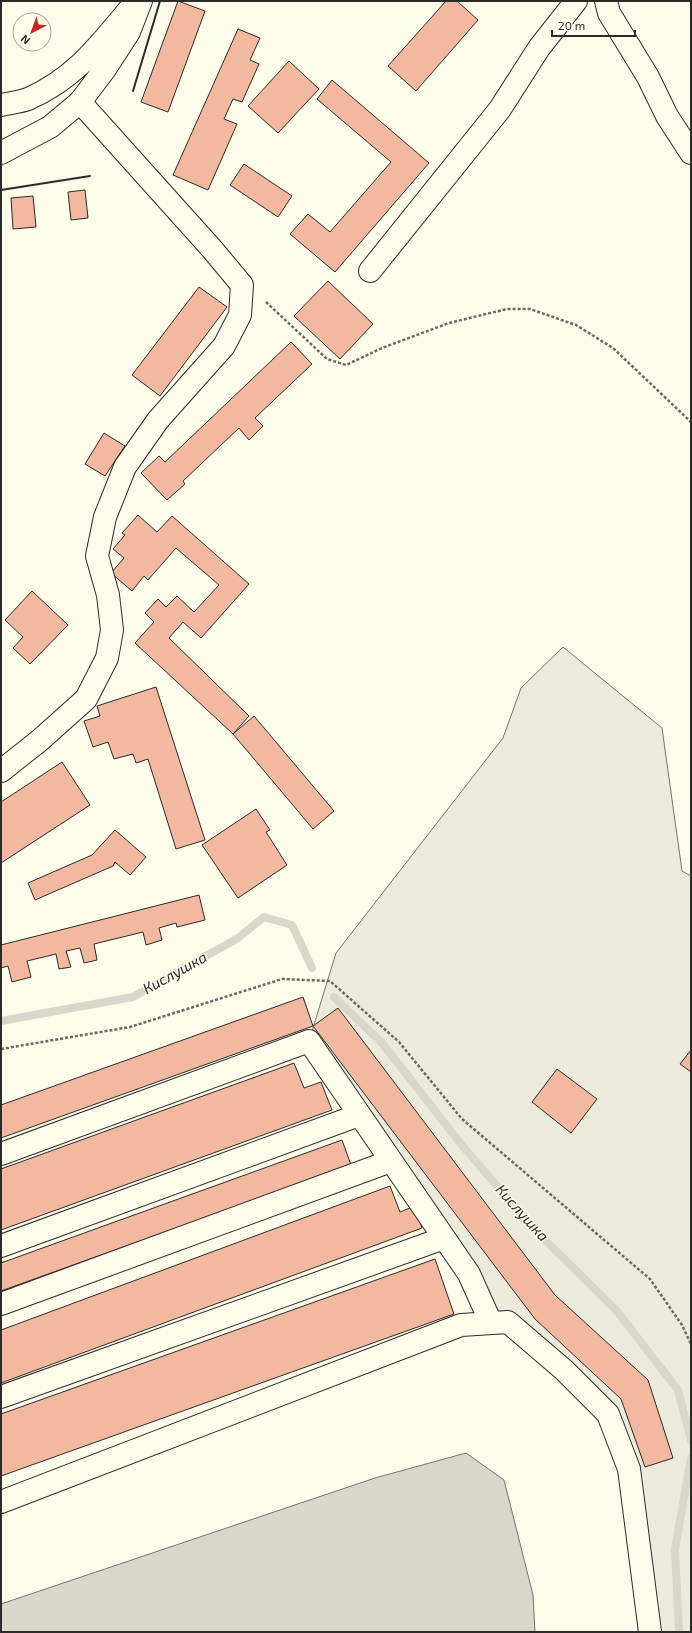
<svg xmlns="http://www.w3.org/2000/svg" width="692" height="1633" font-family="'Exo 2',sans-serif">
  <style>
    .green { fill: #ecebdb; stroke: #74746e }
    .water { fill: #d8d7c9; stroke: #74746e }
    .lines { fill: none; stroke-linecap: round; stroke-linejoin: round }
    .stream { stroke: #d8d7c9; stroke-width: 8 }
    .building { fill: #f2b8a0; stroke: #2b2b2b }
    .minor-casing { stroke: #2b2b2b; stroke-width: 24 }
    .major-casing { stroke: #2b2b2b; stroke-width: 24 }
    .path { stroke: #6a6964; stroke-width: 2.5; stroke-dasharray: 3 2; stroke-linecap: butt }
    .minor { stroke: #fdfbea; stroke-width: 22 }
    .major { stroke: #fdfbea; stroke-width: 22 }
    .wall { stroke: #2b2b2b; stroke-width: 2 }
    .labels { text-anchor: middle; stroke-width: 3; stroke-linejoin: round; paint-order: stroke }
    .water-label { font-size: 15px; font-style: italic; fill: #2b2b2b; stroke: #fdfbea }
  </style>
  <rect width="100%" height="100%" fill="#fdfbea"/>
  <path class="green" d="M563 647 662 728 682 871 691 876V1632H650L608 1414 564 1370 491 1323 309 1041 336 953 503 738 521 688Z"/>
  <path class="water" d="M466 1453 504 1480 533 1595 535 1632H1V1604L375 1478Z"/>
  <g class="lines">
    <path class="stream" d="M334 997 382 1043 461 1144 533 1228 616 1310 678 1390 691 1440
      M1 1021 133 997 238 938 264 917 292 925 312 968
      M679 1632 675 1549 691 1458"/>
  </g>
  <path class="building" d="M178 1 205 11 168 112 141 102Z
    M446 1H457L478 20 416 91 388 66Z
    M238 29 260 38 250 60 259 64 242 102 233 99 224 119 237 124 208 190 173 175Z
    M289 61 319 89 278 133 248 106Z
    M332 80 429 163 335 272 290 234 308 214 330 232 391 162 317 99Z
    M244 164 292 196 278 217 230 185Z
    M85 190 88 218 71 220 68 192Z
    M33 196 36 227 13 229 11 198Z
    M328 281 373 324 340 359 294 316Z
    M199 287 227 307 160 396 132 375Z
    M291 342 312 364 255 418 263 426 249 440 239 428 183 481 185 484 167 500 141 473 159 456 165 462Z
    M104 433 125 446 105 476 85 464Z
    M138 515 157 532 172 516 249 584 201 638 183 622 169 638 249 716 233 734 135 643 154 622 145 613 158 599 166 607 177 596 194 612 219 585 176 548 148 580 144 576 132 591 111 573 124 558 113 549 125 535 122 533Z
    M32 591 68 625 30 664 13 648 23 637 5 620Z
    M156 687 205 840 176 849 148 759 136 763 133 754 114 759 108 742 93 747 84 721 100 716 97 706Z
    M254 716 334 811 313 829 233 734Z
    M62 762 90 805 1 863V802Z
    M256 809 270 830 266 832 287 865 238 898 202 845Z
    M115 830 146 857 130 875 115 862 113 866 35 900 28 883 92 855Z
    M199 895 205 920 177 927 176 923 159 928 162 940 146 945 143 932 94 944 97 960 84 963 80 948 66 951 71 967 59 969 56 954 27 961 31 977 12 982 8 966 1 968V945Z
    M303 997 313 1026 1 1138V1105Z
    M338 1008 555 1295 648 1380 673 1458 645 1467 621 1399 535 1319 313 1026Z
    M691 1050V1072L680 1064Z
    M294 1063 304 1088 321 1082 332 1110 1 1230V1169Z
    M557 1069 597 1099 571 1133 532 1102Z
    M342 1140 351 1165 1 1291V1263Z
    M390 1186 400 1212 415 1206 422 1228 1 1383V1330Z
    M435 1259 454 1314 1 1476V1414Z"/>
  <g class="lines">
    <defs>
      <path id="minor" d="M606 1 609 13 648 77 667 116 691 153
        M370 271 500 109 539 48 576 1
        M1 771 39 741 86 699 107 658 112 630 108 595 97 556 105 517 125 467 158 420 224 346 240 315 242 285 212 249 80 102
        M1 1154 309 1041 469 1274 491 1323
        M1 1246 359 1115
        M1 1304 391 1161
        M1 1397 444 1238
        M1 1502 461 1325 508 1322 564 1370 608 1414 629 1469 650 1632"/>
      <path id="major" d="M1 105C10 103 20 102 28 99 76 78 100 44 133 5
        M1 153 50 127 80 102 105 69 129 32 141 1"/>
    </defs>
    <use href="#minor" class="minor-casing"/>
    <use href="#major" class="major-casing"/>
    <path class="path" d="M266 302 327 359 346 365 382 348 449 323 507 309H530L576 325 613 348 691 422
      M1 1049 130 1027 282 979 330 981 399 1042 462 1119 650 1279 682 1325 691 1344"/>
    <use href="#minor" class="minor"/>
    <use href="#major" class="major"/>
    <path class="wall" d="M133 91 160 1
      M1 190 90 176"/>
  </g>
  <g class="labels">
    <g class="water-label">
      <text transform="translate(175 973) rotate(-29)" y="5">Кислушка</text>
      <text transform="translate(522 1213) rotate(48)" y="5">Кислушка</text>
    </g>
  </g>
  <rect width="692" height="1633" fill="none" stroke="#2b2b2b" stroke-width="4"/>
  <g transform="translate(32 32) rotate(221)"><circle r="19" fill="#fdfbea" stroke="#a9a89e"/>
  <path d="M0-3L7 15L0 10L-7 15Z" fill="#c62828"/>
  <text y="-6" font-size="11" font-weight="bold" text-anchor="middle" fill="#2b2b2b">N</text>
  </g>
  <path d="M552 30v6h83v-6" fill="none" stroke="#2b2b2b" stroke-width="2"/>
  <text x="558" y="30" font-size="12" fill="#2b2b2b" stroke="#fdfbea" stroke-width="3" paint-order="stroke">20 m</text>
</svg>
